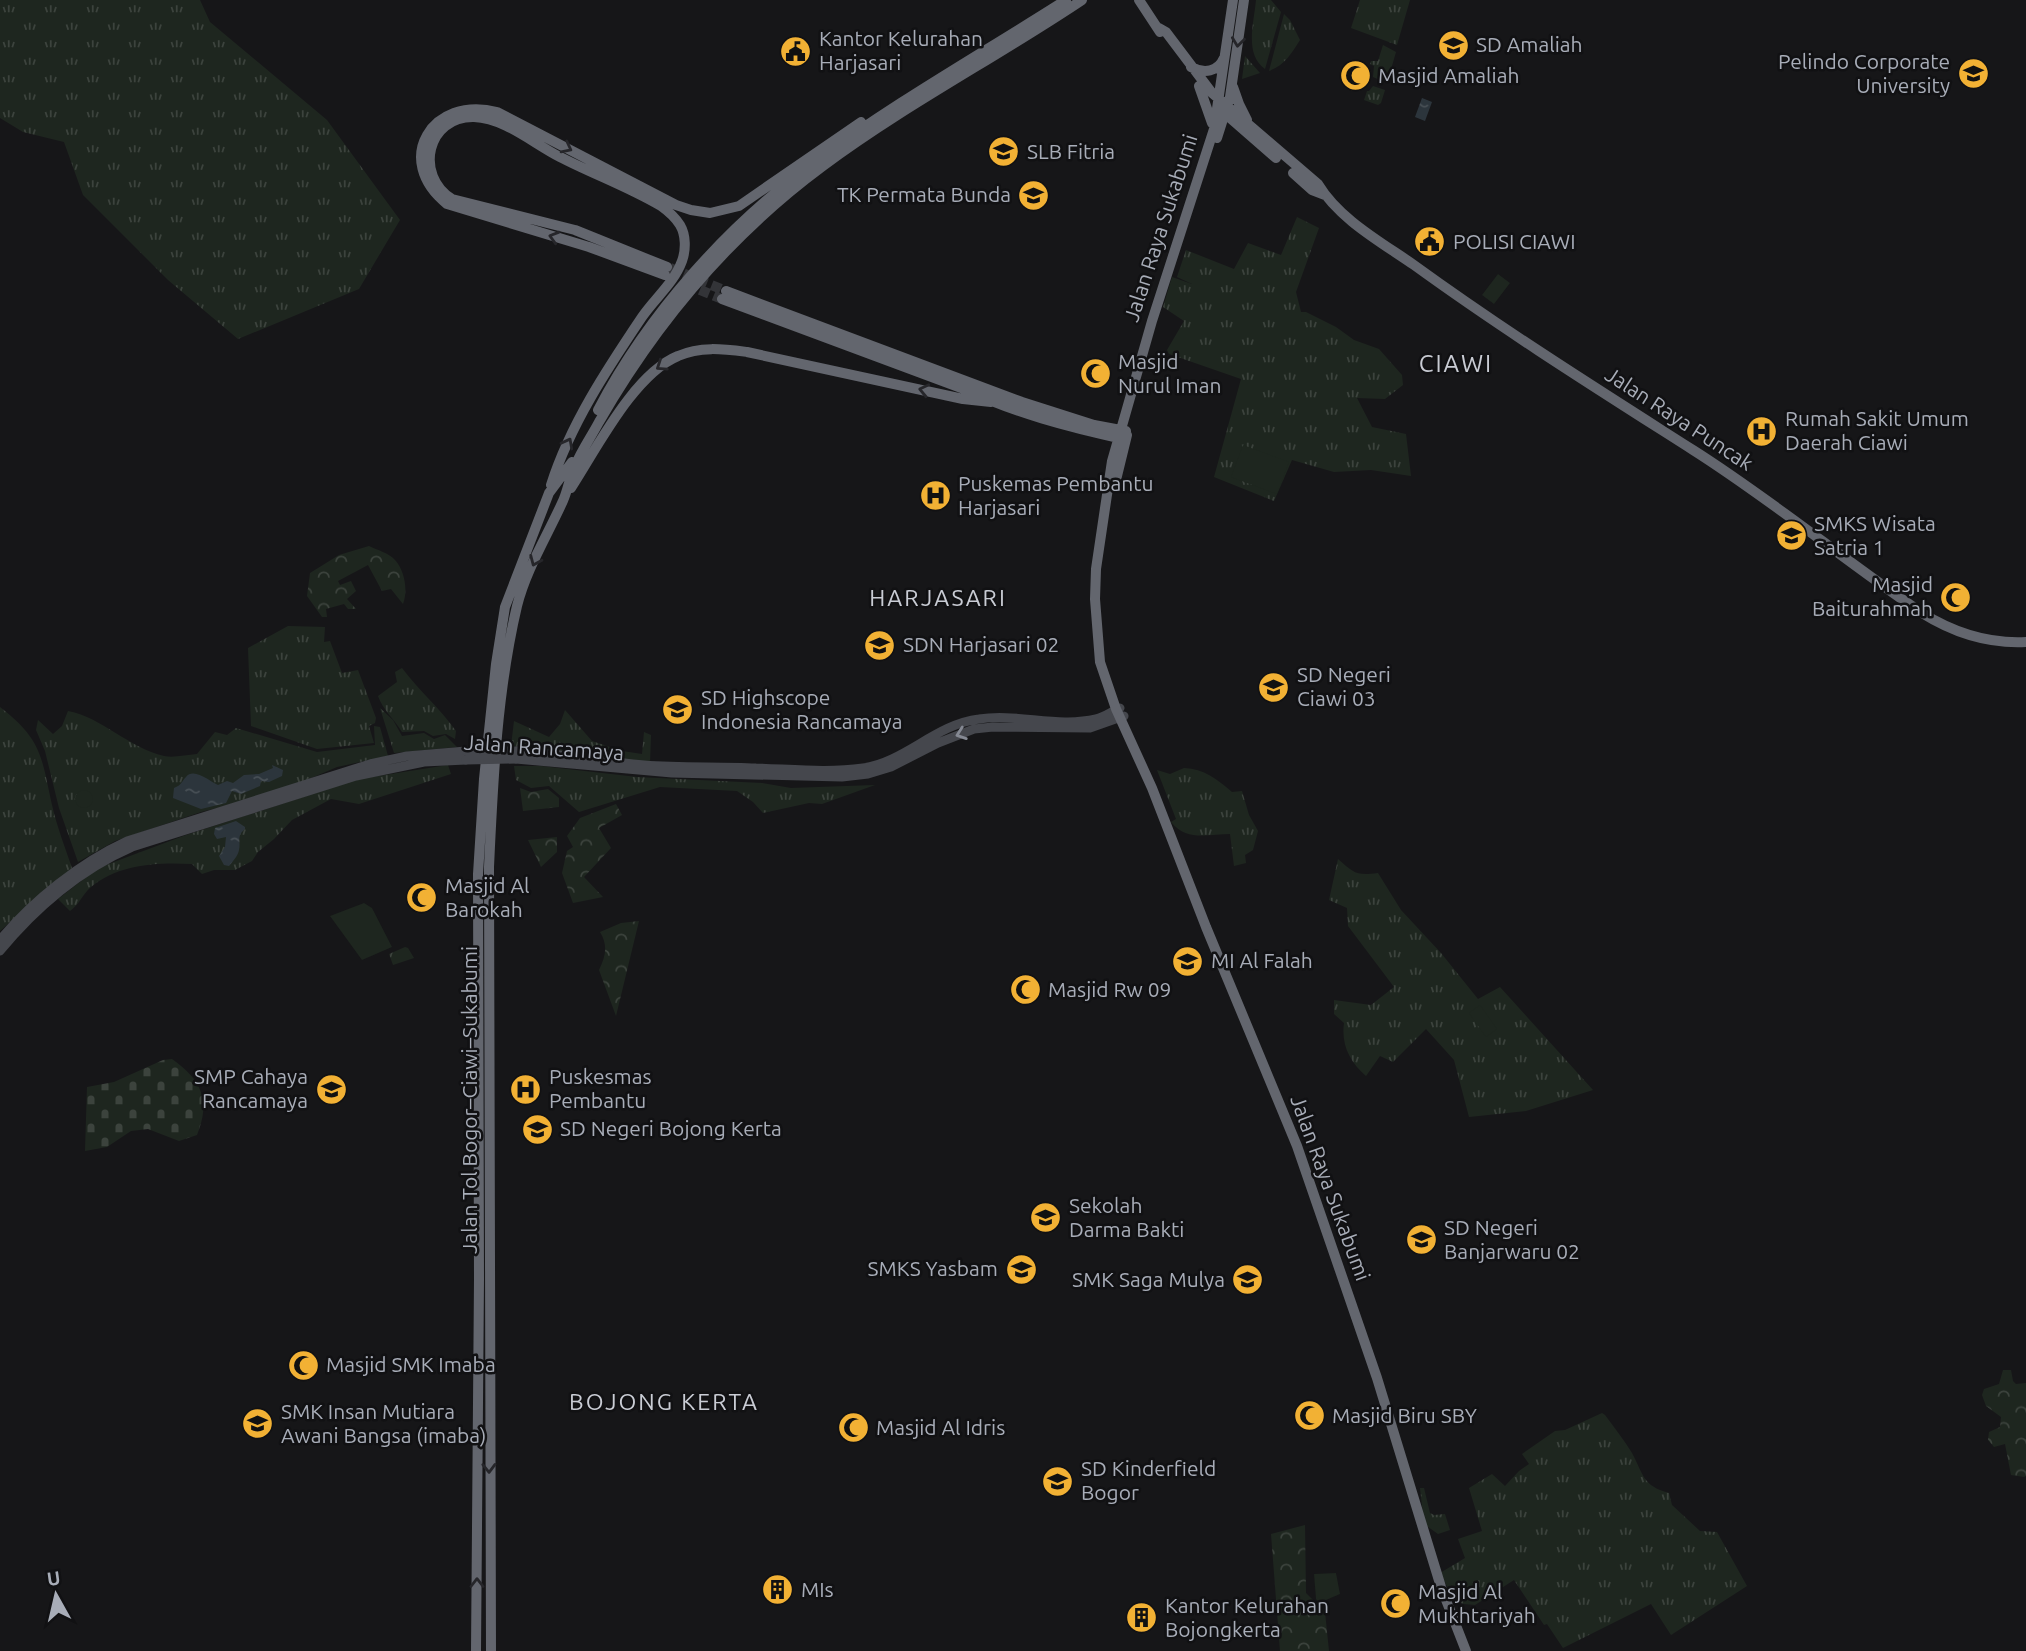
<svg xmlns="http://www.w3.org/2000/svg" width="2026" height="1651" font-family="Ubuntu,sans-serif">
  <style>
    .grass { fill: url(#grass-tufts) }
    .forest { fill: url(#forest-crowns) }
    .cemetery { fill: url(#cemetery-stones) }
    .park { fill: #1e261f }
    .water { fill: url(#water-ripples) }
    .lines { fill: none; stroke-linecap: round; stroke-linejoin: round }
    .highway-tunnel { stroke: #333438; stroke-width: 10; stroke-dasharray: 10 5; stroke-linecap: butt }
    .secondary { stroke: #45474d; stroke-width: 9 }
    .highway { stroke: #63666e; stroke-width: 10 }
    .secondary-bridge { stroke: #45474d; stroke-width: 9 }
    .oneway { stroke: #26262a }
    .oneway2 { stroke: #858993 }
    .labels { text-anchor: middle; stroke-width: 5; stroke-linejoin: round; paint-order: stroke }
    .poi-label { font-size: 21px; fill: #a8adb8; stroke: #111113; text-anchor: start }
    .street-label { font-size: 21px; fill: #a8adb8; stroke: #111113 }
    .neighbourhood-label { font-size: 23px; letter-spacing: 2px; fill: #c9ccd4; stroke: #111113 }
    .quarter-label { font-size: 24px; letter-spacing: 2px; fill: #c9ccd4; stroke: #111113 }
  </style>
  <defs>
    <pattern id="grass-tufts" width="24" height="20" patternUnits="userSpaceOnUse" patternTransform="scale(1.75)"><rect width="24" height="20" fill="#1e261f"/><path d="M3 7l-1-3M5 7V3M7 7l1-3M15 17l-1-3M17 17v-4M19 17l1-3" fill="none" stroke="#3c433d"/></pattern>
    <pattern id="forest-crowns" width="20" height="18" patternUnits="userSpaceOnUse" patternTransform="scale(1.75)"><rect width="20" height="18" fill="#1e261f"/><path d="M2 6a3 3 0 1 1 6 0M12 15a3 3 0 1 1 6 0" fill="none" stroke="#3c433d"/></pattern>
    <pattern id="cemetery-stones" width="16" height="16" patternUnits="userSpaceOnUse" patternTransform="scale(1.75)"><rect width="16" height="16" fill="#1e261f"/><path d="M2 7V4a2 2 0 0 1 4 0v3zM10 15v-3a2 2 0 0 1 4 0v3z" fill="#3c433d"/></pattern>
    <pattern id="water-ripples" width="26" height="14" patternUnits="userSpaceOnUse" patternTransform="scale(1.75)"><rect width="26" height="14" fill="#2c353c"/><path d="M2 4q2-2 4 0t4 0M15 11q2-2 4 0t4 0" fill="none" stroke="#485056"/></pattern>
  </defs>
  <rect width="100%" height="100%" fill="#161618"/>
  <path class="grass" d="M0 0H200L210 22 327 120 400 220 359 289 238 339 168 280 83 195 64 142 23 132 0 118Z
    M1256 0H1271L1281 12 1265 69C1244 54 1254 23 1256 0Z
    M1360 0H1410L1397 45 1351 28Z
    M1284 14 1290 20 1300 40C1291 54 1285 65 1269 71Z
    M1383 45 1396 52 1387 83 1373 77 1374 66 1370 64 1371 61H1378Z
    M1245 56 1260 73 1242 79Z
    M1373 86 1385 90 1381 103 1378 105 1364 100 1367 91H1369Z
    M1297 217 1319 228 1296 292 1301 312H1306L1336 327 1354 340 1379 349 1402 375 1403 385 1385 399 1357 398 1372 427 1406 434 1411 476 1371 470 1334 472 1292 460 1274 501 1214 477 1241 379 1169 354 1167 350 1184 321 1163 307 1172 277 1192 284 1177 277 1186 250 1234 269 1248 243 1281 255Z
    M288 626 325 627 324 642 330 641 342 673 358 670 376 718 375 723 369 726 374 743 317 749 251 726 248 648Z
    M402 668C419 691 440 708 456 731L455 739 446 734 433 736 424 731 402 732C394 719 383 710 378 696L397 682 395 672Z
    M0 707C42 740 41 755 52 805 57 827 65 847 72 868L0 931Z
    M380 708 393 720 402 736 424 733 434 739 445 735 457 747 394 753Z
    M565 710 592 741 622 751 642 754 644 732 651 735 650 763 511 746 514 721 549 737 560 724Z
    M68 711C103 718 129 748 164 756 173 758 187 755 197 754L215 732 227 735 236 728 317 752 375 745 374 726 380 727 388 756 337 767 274 794 201 812 115 841 78 862 59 808 45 751 36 730 38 720 53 734 62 726Z
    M448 765 451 774 359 804 331 799 292 820 274 839 258 852 252 861 235 870H214L202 874 192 864C158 862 118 864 91 887 82 895 79 905 70 911L58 899 98 868 186 835 359 779Z
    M514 766H541L637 777 762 783 791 788 875 785 822 804 809 803 763 813 753 802 737 791 660 787 579 812 549 786 531 788 516 780Z
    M1184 768C1204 769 1217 779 1232 792L1242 791 1249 815 1258 831 1253 850 1245 855 1246 863 1234 866 1230 834C1209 834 1187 842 1171 822L1176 819 1157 770 1170 774Z
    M1338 859C1354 873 1356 876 1378 873L1401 910 1441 953 1478 999 1500 987 1593 1090 1526 1111 1469 1117 1454 1060 1426 1029 1393 1062 1380 1056 1366 1076C1350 1062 1341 1045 1344 1023L1334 1014V1000L1371 1005 1394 987 1348 926 1347 908 1329 900Z
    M405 947 408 948 414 958 393 965 389 954Z
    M1602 1413 1605 1415C1614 1427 1624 1440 1632 1453 1643 1473 1642 1486 1669 1493L1672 1505 1700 1531 1717 1532 1747 1586 1671 1635 1651 1604 1563 1648 1547 1624 1544 1625 1514 1580 1475 1605 1464 1604 1455 1601 1440 1573 1465 1558 1458 1539 1482 1531 1469 1488 1492 1474 1505 1486 1519 1471 1529 1464 1522 1454 1555 1431 1565 1430Z
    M1420 1488H1424L1430 1513 1434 1515 1445 1514 1450 1530 1438 1534 1424 1524Z"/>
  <path class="forest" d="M369 546C377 550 389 553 395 560 405 571 408 591 403 604L391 589 382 591 368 565 338 581 340 585 351 581 356 591 347 599 356 609H348L344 604 326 609 327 617H322L307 596 310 573 339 555Z
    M520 788 531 792 548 789 559 798V807L523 811Z
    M616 804 622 815 599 828 611 848 584 877 603 897 573 903 562 873 567 851 573 847 567 836 580 818Z
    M557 837V852L541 867 528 840Z
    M639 921 616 1016 599 970C606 956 608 945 600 932L621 923Z
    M2003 1370H2011L2013 1381 2016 1384 2026 1383V1476L2024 1477 2011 1475 2005 1444 1994 1447 1988 1440 1989 1432 2000 1427 2001 1417 1986 1406 1982 1395 1984 1389 1999 1384Z
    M1305 1525 1306 1593 1325 1612 1329 1651H1280L1271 1534Z"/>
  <path class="cemetery" d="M172 1059C202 1080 211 1101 197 1135L179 1141 148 1129 131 1131 107 1147 85 1151 87 1087 114 1082 163 1060Z"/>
  <path class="park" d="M1498 274 1510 283 1494 304 1482 295Z
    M1243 445 1289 462 1277 494 1231 477Z
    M75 799a9 9 0 1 1 18 0a9 9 0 1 1-18 0Z
    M364 903 372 908 392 947 362 960 330 916Z
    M1480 1005 1497 1029 1486 1037 1469 1013Z
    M1336 1573 1340 1594 1319 1603 1316 1599 1314 1574Z"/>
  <path class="water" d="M1422 98 1432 102 1425 121 1415 117Z
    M272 765 283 770 282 776 269 782 261 781 260 786 241 794 232 791 226 803 201 809 173 798 174 788C182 785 181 782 186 777 194 767 210 782 218 785L227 781 233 783 244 775 259 774 273 768Z
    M236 821 245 827V829C236 836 241 841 239 850 238 856 232 862 229 866L224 865 219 856 225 847 226 837 217 839 214 834 215 828Z"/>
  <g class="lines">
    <path class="highway-tunnel" d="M670 268 726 291
      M686 284 722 299"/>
    <path class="secondary" d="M518 751C562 753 601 762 644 765 682 768 719 766 756 768 791 769 828 773 863 768 905 762 936 724 979 719 1017 713 1058 728 1096 719 1105 717 1112 711 1120 708
      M516 759 672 773 842 777 868 774 891 767 938 743 974 729 993 727 1090 728 1124 716
      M0 940C32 901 81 862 127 841L370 764 407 756 466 751
      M0 951C35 908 81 869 132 847L356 776 424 762 466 760"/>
    <path class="highway" d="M1139 0 1160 32
      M1233 0 1214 129 1152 321 1112 461 1096 569 1095 599 1100 662 1116 709 1152 788 1206 927 1297 1146 1377 1378 1441 1587 1466 1651
      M1159 28 1166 32 1212 93 1318 184C1339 219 1381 242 1414 265 1505 331 1599 390 1693 450 1772 500 1844 560 1922 613 1954 633 1987 644 2026 642
      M1191 67C1204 74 1218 72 1224 58
      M1199 86 1212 123
      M1233 87 1239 104 1247 120
      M1222 111 1276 158
      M1217 138 1230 97 1244 0
      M1293 173 1312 190 1325 195
      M665 275 589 247 447 204C392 160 432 95 497 112L676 205 691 210 710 213 739 206 861 122
      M726 291 1022 402 1094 425 1126 431
      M722 299 964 389C1015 413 1068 427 1123 439
      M598 410C649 313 728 225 816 161 896 102 983 53 1066 0
      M1116 480 1127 435
      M551 485C570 425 607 369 642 317 655 298 674 283 682 261 686 250 686 235 680 225 675 217 668 211 661 206 629 187 593 174 560 157 534 144 505 118 474 117 427 116 414 175 452 199L575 230 667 267
      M571 488C597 448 634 374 678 356 700 346 723 349 747 352L963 399 991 402
      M476 1651 479 1279 478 874 484 779 496 664 505 607 549 493 572 462
      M491 1651 489 867C493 780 497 691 517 606 526 570 547 536 562 503 568 491 569 478 575 466 581 451 591 437 599 422 656 323 731 234 823 166 905 105 997 57 1082 0"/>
    <path class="secondary-bridge" d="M466 751H518
      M466 760 516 759"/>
  </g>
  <defs><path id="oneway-chevron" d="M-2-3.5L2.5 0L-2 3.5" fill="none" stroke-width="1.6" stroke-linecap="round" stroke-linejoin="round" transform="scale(1.75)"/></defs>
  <g class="oneway">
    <use href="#oneway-chevron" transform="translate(1238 42) rotate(97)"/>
    <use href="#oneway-chevron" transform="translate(567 148) rotate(27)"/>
    <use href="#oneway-chevron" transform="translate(554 237) rotate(-164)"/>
    <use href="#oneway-chevron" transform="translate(661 366) rotate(146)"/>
    <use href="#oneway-chevron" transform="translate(924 390) rotate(-167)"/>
    <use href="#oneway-chevron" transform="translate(568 443) rotate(-62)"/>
    <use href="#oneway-chevron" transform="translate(535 561) rotate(113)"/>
    <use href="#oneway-chevron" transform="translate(489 1468) rotate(89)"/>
    <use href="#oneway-chevron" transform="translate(477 1583) rotate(-90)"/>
  </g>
  <use class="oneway2" href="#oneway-chevron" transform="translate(961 734) rotate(161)"/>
  <defs>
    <symbol id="school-disc" viewBox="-11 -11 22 22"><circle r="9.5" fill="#f2b134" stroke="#111113"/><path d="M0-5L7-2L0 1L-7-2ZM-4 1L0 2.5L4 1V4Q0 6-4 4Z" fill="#111"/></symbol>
    <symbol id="civic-disc" viewBox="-11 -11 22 22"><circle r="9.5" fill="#f2b134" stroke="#111113"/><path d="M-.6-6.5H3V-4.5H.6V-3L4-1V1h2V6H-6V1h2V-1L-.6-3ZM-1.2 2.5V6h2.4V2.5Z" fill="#111"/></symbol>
    <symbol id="university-disc" viewBox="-11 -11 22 22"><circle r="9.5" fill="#f2b134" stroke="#111113"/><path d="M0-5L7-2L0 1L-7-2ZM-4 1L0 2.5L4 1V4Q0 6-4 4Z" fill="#111"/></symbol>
    <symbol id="mosque-disc" viewBox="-11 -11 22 22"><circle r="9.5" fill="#f2b134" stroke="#111113"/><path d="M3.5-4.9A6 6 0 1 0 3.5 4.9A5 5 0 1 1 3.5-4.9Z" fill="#111"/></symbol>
    <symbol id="hospital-disc" viewBox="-11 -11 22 22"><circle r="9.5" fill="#f2b134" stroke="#111113"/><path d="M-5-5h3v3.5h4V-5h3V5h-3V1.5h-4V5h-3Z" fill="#111"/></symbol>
    <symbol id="building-disc" viewBox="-11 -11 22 22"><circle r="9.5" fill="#f2b134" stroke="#111113"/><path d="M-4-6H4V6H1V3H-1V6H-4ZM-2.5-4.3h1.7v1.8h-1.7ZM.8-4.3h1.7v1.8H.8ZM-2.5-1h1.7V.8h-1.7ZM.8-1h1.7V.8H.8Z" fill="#111"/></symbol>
  </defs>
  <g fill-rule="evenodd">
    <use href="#school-disc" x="1436" y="28" width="35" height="35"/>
    <use href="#civic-disc" x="778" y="34" width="35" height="35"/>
    <use href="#university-disc" x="1956" y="56" width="35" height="35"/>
    <use href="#mosque-disc" x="1338" y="58" width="35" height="35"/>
    <use href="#school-disc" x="986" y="134" width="35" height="35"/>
    <use href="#school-disc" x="1016" y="178" width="35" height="35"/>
    <use href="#civic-disc" x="1412" y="224" width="35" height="35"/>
    <use href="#mosque-disc" x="1078" y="356" width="35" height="35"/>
    <use href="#hospital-disc" x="1744" y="414" width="35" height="35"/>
    <use href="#hospital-disc" x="918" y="478" width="35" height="35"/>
    <use href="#school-disc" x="1774" y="518" width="35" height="35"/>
    <use href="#mosque-disc" x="1938" y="580" width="35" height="35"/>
    <use href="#school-disc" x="862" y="628" width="35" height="35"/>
    <use href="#school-disc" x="1256" y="670" width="35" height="35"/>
    <use href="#school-disc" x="660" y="692" width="35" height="35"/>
    <use href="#mosque-disc" x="404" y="880" width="35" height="35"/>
    <use href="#school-disc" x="1170" y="944" width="35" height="35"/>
    <use href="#mosque-disc" x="1008" y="972" width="35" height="35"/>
    <use href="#school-disc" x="314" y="1072" width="35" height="35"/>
    <use href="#hospital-disc" x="508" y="1072" width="35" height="35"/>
    <use href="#school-disc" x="520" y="1112" width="35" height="35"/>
    <use href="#school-disc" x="1028" y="1200" width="35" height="35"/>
    <use href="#school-disc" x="1404" y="1222" width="35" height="35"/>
    <use href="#school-disc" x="1004" y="1252" width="35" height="35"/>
    <use href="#school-disc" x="1230" y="1262" width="35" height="35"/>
    <use href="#mosque-disc" x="286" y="1348" width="35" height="35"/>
    <use href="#mosque-disc" x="1292" y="1398" width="35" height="35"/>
    <use href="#school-disc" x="240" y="1406" width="35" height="35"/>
    <use href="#mosque-disc" x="836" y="1410" width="35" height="35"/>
    <use href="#school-disc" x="1040" y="1464" width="35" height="35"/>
    <use href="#building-disc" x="760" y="1572" width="35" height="35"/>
    <use href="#mosque-disc" x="1378" y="1586" width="35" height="35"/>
    <use href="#building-disc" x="1124" y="1600" width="35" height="35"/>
  </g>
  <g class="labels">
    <g class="poi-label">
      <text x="819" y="46">Kantor Kelurahan<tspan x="819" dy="24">Harjasari</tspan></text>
      <text x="1476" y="52">SD Amaliah</text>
      <text x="1950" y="69" text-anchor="end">Pelindo Corporate<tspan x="1950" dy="24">University</tspan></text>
      <text x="1378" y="83">Masjid Amaliah</text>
      <text x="1027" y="159">SLB Fitria</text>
      <text x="1011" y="202" text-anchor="end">TK Permata Bunda</text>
      <text x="1453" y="249">POLISI CIAWI</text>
      <text x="1118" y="369">Masjid<tspan x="1118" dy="24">Nurul Iman</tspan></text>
      <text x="1785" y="426">Rumah Sakit Umum<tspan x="1785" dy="24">Daerah Ciawi</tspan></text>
      <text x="958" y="491">Puskemas Pembantu<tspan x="958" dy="24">Harjasari</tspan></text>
      <text x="1814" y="531">SMKS Wisata<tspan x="1814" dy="24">Satria 1</tspan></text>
      <text x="1933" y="592" text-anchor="end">Masjid<tspan x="1933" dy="24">Baiturahmah</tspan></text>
      <text x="903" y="652">SDN Harjasari 02</text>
      <text x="1297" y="682">SD Negeri<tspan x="1297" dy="24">Ciawi 03</tspan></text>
      <text x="701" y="705">SD Highscope<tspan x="701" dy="24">Indonesia Rancamaya</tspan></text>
      <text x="445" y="893">Masjid Al<tspan x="445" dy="24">Barokah</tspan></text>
      <text x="1211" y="968">MI Al Falah</text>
      <text x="1048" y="997">Masjid Rw 09</text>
      <text x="308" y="1084" text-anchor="end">SMP Cahaya<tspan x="308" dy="24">Rancamaya</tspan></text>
      <text x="549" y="1084">Puskesmas<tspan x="549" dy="24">Pembantu</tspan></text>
      <text x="560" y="1136">SD Negeri Bojong Kerta</text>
      <text x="1069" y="1213">Sekolah<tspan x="1069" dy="24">Darma Bakti</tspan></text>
      <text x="1444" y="1235">SD Negeri<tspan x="1444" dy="24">Banjarwaru 02</tspan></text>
      <text x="998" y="1276" text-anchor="end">SMKS Yasbam</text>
      <text x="1225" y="1287" text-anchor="end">SMK Saga Mulya</text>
      <text x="326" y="1372">Masjid SMK Imaba</text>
      <text x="281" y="1419">SMK Insan Mutiara<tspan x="281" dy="24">Awani Bangsa (imaba)</tspan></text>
      <text x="1332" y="1423">Masjid Biru SBY</text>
      <text x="876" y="1435">Masjid Al Idris</text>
      <text x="1081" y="1476">SD Kinderfield<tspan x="1081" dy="24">Bogor</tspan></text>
      <text x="801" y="1597">MIs</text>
      <text x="1418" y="1599">Masjid Al<tspan x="1418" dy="24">Mukhtariyah</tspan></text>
      <text x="1165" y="1613">Kantor Kelurahan<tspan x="1165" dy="24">Bojongkerta</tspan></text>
    </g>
    <g class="street-label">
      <text transform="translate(1161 228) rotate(-72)" y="7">Jalan Raya Sukabumi</text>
      <text transform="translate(1679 419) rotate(33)" y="7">Jalan Raya Puncak</text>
      <text transform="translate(544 748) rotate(4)" y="7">Jalan Rancamaya</text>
      <text transform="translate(470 1100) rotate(-90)" y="7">Jalan Tol Bogor–Ciawi–Sukabumi</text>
      <text transform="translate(1330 1188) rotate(70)" y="7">Jalan Raya Sukabumi</text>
    </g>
    <g class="neighbourhood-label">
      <text x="938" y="606">HARJASARI</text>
      <text x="664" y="1410">BOJONG KERTA</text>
    </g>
    <g class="quarter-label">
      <text x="1456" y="372">CIAWI</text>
    </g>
  </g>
  <g transform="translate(56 1595) rotate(352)" stroke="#111113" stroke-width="5" paint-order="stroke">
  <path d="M0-5L12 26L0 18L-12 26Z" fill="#a8adb8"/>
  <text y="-10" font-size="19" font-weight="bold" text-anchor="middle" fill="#a8adb8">U</text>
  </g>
</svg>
